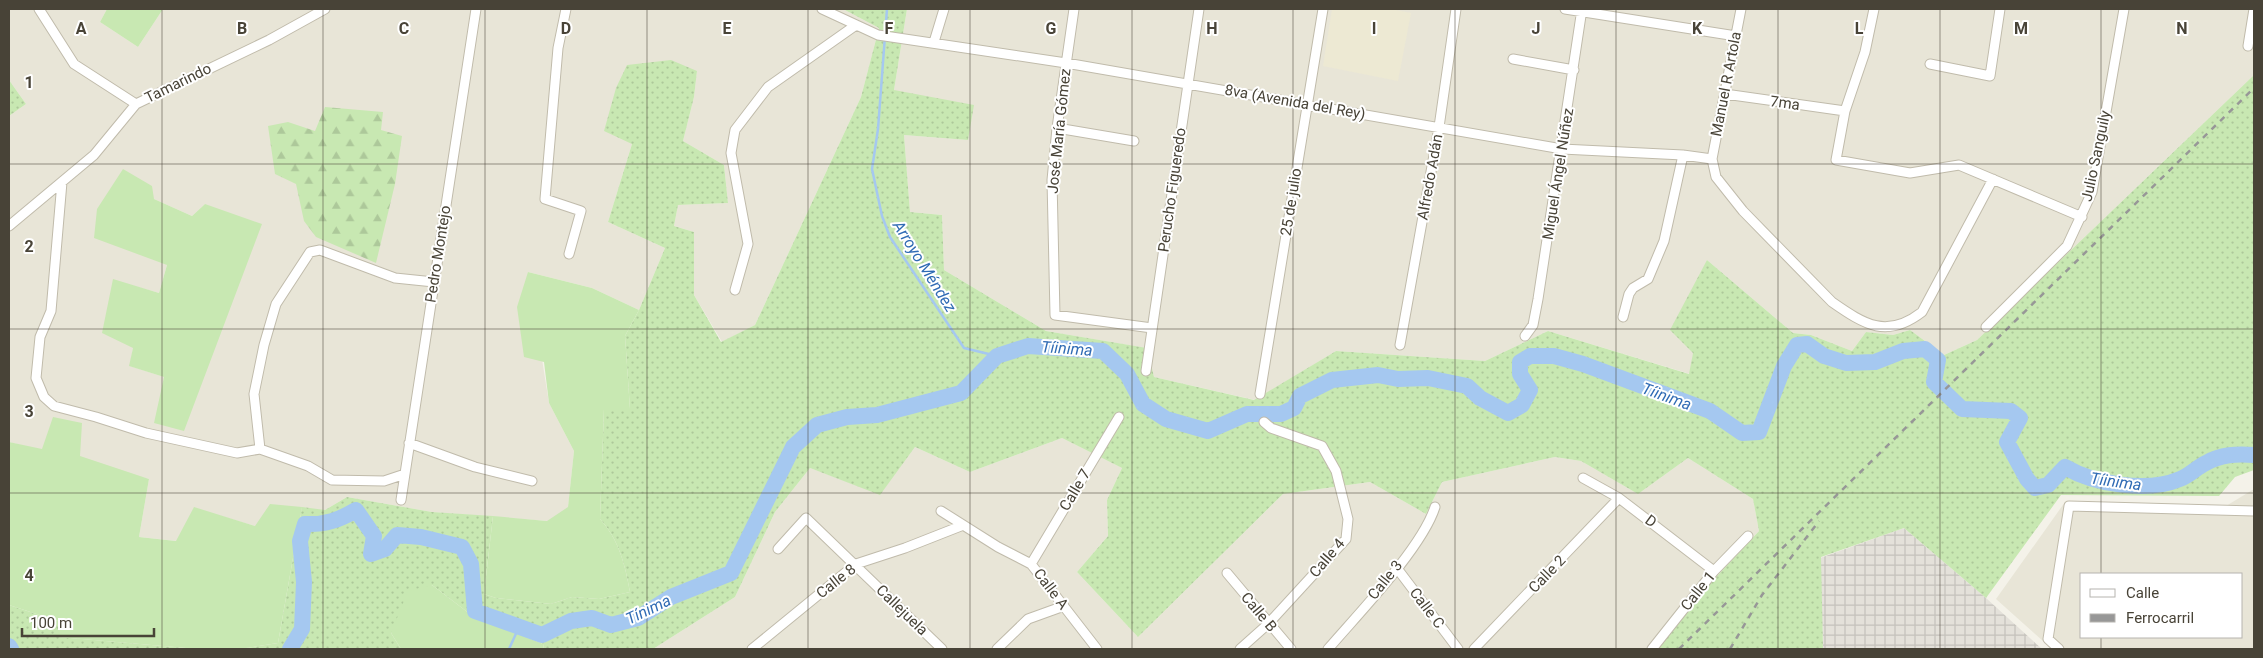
<svg xmlns="http://www.w3.org/2000/svg" width="2263" height="658" font-family="Roboto,sans-serif">
  <style>
    .residential { fill: #e8e5d7; fill-rule: evenodd }
    .industrial { fill: url(#industrial-grid) }
    .education { fill: #ede9d3 }
    .grass { fill: url(#grass-dots) }
    .forest { fill: url(#forest-firs) }
    .garden { fill: #c8e8b2 }
    .lines { fill: none; stroke-linecap: round; stroke-linejoin: round }
    .stream { stroke: #a5c8f0; stroke-width: 2.5 }
    .river { stroke: #a5c8f0; stroke-width: 16 }
    .minor-casing { stroke: #c0bbab; stroke-width: 11 }
    .minor { stroke: #fff; stroke-width: 9 }
    .rail { stroke: #979797; stroke-width: 2.5; stroke-dasharray: 6 6; stroke-linecap: butt }
    .grid { fill: none; stroke: #484337; stroke-width: 1; stroke-opacity: 0.55 }
    .labels { text-anchor: middle; stroke-width: 4; stroke-linejoin: round; paint-order: stroke }
    .street-label { font-size: 15px; fill: #484337; stroke: #fff }
    .water-label { font-size: 16px; font-style: italic; fill: #306bb4; stroke: #fff }
    .grid-label { font-size: 16px; text-anchor: middle; font-weight: bold; fill: #484337; stroke: #fff; stroke-width: 4; stroke-linejoin: round; paint-order: stroke }
  </style>
  <defs>
    <pattern id="industrial-grid" width="8" height="8" patternUnits="userSpaceOnUse" patternTransform="scale(1.25)"><rect width="8" height="8" fill="#e4e1da"/><path d="M0 4h8M4 0v8" fill="none" stroke="#c5c2bc"/></pattern>
    <pattern id="grass-dots" width="8" height="8" patternUnits="userSpaceOnUse" patternTransform="scale(1.25)"><rect width="8" height="8" fill="#c8e8b2"/><path d="M2 2h.1M6 6h.1" fill="none" stroke="#adc89a" stroke-width="1.8" stroke-linecap="round"/></pattern>
    <pattern id="forest-firs" width="22" height="20" patternUnits="userSpaceOnUse" patternTransform="scale(1.25)"><rect width="22" height="20" fill="#c8e8b2"/><path d="M5 1l3.5 6h-7zM16 11l3.5 6h-7z" fill="#adc89a"/></pattern>
  </defs>
  <rect width="100%" height="100%" fill="#f4f2e9"/>
  <path class="residential" d="M9 9H107L100 22 138 47 163 9H843L879 28 861 97 755 325 722 342 694 295V232L674 226 678 205 728 203 724 165 683 141 694 97 697 71 632 144 608 222 665 248 639 310 592 288 528 272 549 403 574 451 568 508 548 521 432 512 347 497 325 510 255 526 194 508 177 541 139 537 149 479 9 442V116L26 104 9 80ZM123 169 154 199 192 216 205 204 164 377 130 366 133 348 113 280 159 293 167 265Z
    M907 9H2254V75L1977 340 1944 355 1910 330 1893 335 1866 332 1852 351 1811 335 1793 333 1707 260 1690 374 1548 331 1485 361 1336 351 1255 400 1154 377 1146 348 1046 331 944 270 942 215 910 212 904 135 968 140 894 90Z
    M1062 438 1122 468 1107 500 1108 536 1077 572 1138 637 1283 494 1370 482 1426 514 1442 482 1555 457 1581 461 1638 494 1688 458 1753 499 1759 531 1649 649H653L735 597 775 512 810 468 880 494 915 447 970 472Z
    M2254 489V649H2052L1996 599 2065 502 2226 506ZM2082 574H2242V637H2082Z"/>
  <path class="industrial" d="M1904 528 1986 598 2042 649H1823L1820 558Z"/>
  <path class="education" d="M1332 9H1391L1411 13 1398 81 1323 66Z"/>
  <path class="grass" d="M843 9H907L894 90 974 105 968 140 904 135 910 212 942 215 944 270 1046 331 1147 348 1154 377 1254 400 1336 351 1485 361 1548 331 1689 374 1693 353 1670 330 1707 260 1793 333 1811 335 1852 351 1866 332 1893 335 1910 330 1944 355 1977 340 2254 75V470L2235 477 2219 496 2061 495 1986 598 1904 528 1821 557 1823 649H1649L1759 531 1753 499 1688 458 1638 494 1581 461 1555 457 1442 482 1426 514 1370 482 1283 494 1138 637 1077 572 1108 536 1107 500 1122 468 1062 438 970 472 915 447 880 495 810 468 775 512 735 597 653 649H544L543 644 470 614 432 585 391 633 401 649H240L278 643 302 507 325 510 347 497 432 512 493 516 484 594 496 598 551 604 572 597 599 599 630 592C625 564 619 540 600 519L604 409H630L625 336 639 310 665 248 608 222 632 144 604 131 616 88 627 65 671 60 697 71 694 97 683 141 724 165 728 203 678 205 674 226 694 232V295L721 342 755 325 861 97 879 28Z
    M9 80 26 104 9 116Z
    M9 605 61 622 59 637 198 649H9Z"/>
  <path class="forest" d="M325 107 383 112 381 130 402 136 395 184 376 263 316 237 304 221 296 184 275 174 268 126 288 122 315 131Z"/>
  <path class="garden" d="M107 9H163L138 47 100 22Z
    M123 169 152 186 154 199 192 216 205 204 262 224 184 431 154 423 164 377 129 366 133 348 102 333 113 279 159 293 167 265 94 238 97 209Z
    M528 272 592 288 639 310 625 336 630 409H604L600 519C619 540 625 564 630 592L599 599 572 597 551 604 496 598 484 594 493 516 547 521 568 507 574 451 549 403 544 362 524 357 517 307Z
    M53 417 82 423 80 456 149 479 139 537 176 541 194 507 255 526 270 504 302 507 278 643 240 649H198L58 637 61 622 9 605V442L42 449Z
    M432 585 470 614 543 644 544 649H401L391 633 408 591Z"/>
  <g class="lines">
    <path class="stream" d="M887 9 878 129 872 169 882 216 890 237 964 348 997 356
      M509 649 519 627"/>
    <path class="river" d="M9 646 11 649
      M290 649 302 629 304 582 300 541 305 524C325 525 339 520 356 510L374 536 371 554 385 549 397 535 421 537 462 547 471 564 475 611 542 635 571 621 592 618 611 625 638 618 671 597 731 573 793 447 817 425 847 417 877 415 961 393 997 356 1028 346 1103 351 1127 374 1143 404 1166 419 1208 431 1247 414H1281L1294 408 1300 396 1332 380 1378 375 1398 379 1428 378 1467 386 1480 398 1508 413 1522 405 1530 390 1520 374V362L1530 356H1554L1583 364 1710 411 1742 433 1759 432 1784 366 1797 345 1807 344 1824 356 1846 363 1875 362 1903 351 1925 349 1938 360 1934 382 1962 409 2011 411 2020 418 2007 442 2027 479 2035 488 2048 485 2065 467C2094 484 2147 493 2180 479 2189 476 2197 467 2206 463 2221 454 2237 454 2254 455"/>
    <defs>
      <path id="minor" d="M39 9 74 64 136 104
        M566 9 558 48 545 199 581 211 569 254
        M822 9 878 35 1066 63 1562 149 1683 155 1712 159
        M1074 9 1057 128 1052 180 1055 315 1152 328
        M1565 9 1736 36
        M1741 9 1712 159 1716 177 1743 211 1832 302C1865 325 1887 339 1922 312L1993 179
        M1874 9 1865 52 1845 111 1836 160 1910 173 1959 165 2082 217
        M934 42 944 9
        M2248 46 2254 9
        M1513 59 1574 70
        M1930 64 1990 76 2000 9
        M1725 94 1845 111
        M1057 128 1134 141
        M62 182 51 311 40 337 36 378 44 397 54 406 96 417 146 433 237 453 260 449 308 466 332 480 384 481 405 474
        M9 226 94 155 136 104 269 40 325 9
        M735 290 748 244 731 153 735 130 768 87 856 25
        M1623 317 1629 294 1633 288 1648 279 1664 241 1683 155
        M1986 327 2067 246 2092 192 2124 9
        M1525 336 1533 325 1538 299 1582 9
        M1400 345 1439 127 1456 9
        M1146 371 1199 9
        M1260 394 1323 9
        M409 443 475 467 532 481
        M260 449 254 394 264 345 276 304 310 252 320 250 395 278 434 282
        M1583 478 1619 498 1714 571
        M401 500 476 9
        M941 511 998 547 1031 564 1097 649
        M778 549 806 518 942 649
        M1031 564 1119 417
        M1396 567 1458 649
        M1227 573 1291 649
        M752 649 856 564 905 548 961 526
        M997 649 1028 619 1064 606
        M1240 649 1268 624 1346 539 1348 519 1336 471 1322 446 1271 428 1264 422
        M1328 649C1358 614 1422 548 1435 507
        M1474 649 1619 498
        M1652 649 1714 571 1748 536
        M2059 649 2048 639 2069 506 2254 511"/>
    </defs>
    <use href="#minor" class="minor-casing"/>
    <use href="#minor" class="minor"/>
    <path class="rail" d="M1679 649 2254 88
      M1730 649 1762 595 1819 521"/>
  </g>
  <path class="grid" d="M162 9V649M323 9V649M485 9V649M647 9V649M808 9V649M970 9V649M1132 9V649M1293 9V649M1455 9V649M1616 9V649M1778 9V649M1940 9V649M2101 9V574M9 164H2254M9 329H2254M9 493H2254M2101 637V649"/>
  <g class="labels">
    <g class="street-label">
      <text transform="translate(178 83) rotate(-26)" y="5">Tamarindo</text>
      <text transform="translate(1726 84) rotate(-79)" y="5">Manuel R Artola</text>
      <text transform="translate(1295 102) rotate(10)" y="5">8va (Avenida del Rey)</text>
      <text transform="translate(1785 103) rotate(8)" y="5">7ma</text>
      <text transform="translate(1059 131) rotate(-84)" y="5">José María Gómez</text>
      <text transform="translate(2096 156) rotate(-78)" y="5">Julio Sanguily</text>
      <text transform="translate(1558 174) rotate(-81)" y="5">Miguel Ángel Núñez</text>
      <text transform="translate(1430 177) rotate(-80)" y="5">Alfredo Adán</text>
      <text transform="translate(1172 190) rotate(-82)" y="5">Perucho Figueredo</text>
      <text transform="translate(1291 202) rotate(-81)" y="5">25 de julio</text>
      <text transform="translate(438 254) rotate(-81)" y="5">Pedro Montejo</text>
      <text transform="translate(1075 490) rotate(-59)" y="5">Calle 7</text>
      <text transform="translate(1651 521) rotate(36)" y="5">D</text>
      <text transform="translate(1327 558) rotate(-50)" y="5">Calle 4</text>
      <text transform="translate(1547 574) rotate(-46)" y="5">Calle 2</text>
      <text transform="translate(1385 580) rotate(-51)" y="5">Calle 3</text>
      <text transform="translate(836 581) rotate(-38)" y="5">Calle 8</text>
      <text transform="translate(1051 589) rotate(53)" y="5">Calle A</text>
      <text transform="translate(1698 591) rotate(-51)" y="5">Calle 1</text>
      <text transform="translate(1427 608) rotate(53)" y="5">Calle C</text>
      <text transform="translate(902 610) rotate(44)" y="5">Callejuela</text>
      <text transform="translate(1259 612) rotate(50)" y="5">Calle B</text>
    </g>
    <g class="water-label">
      <text transform="translate(925 266) rotate(58)" y="6">Arroyo Méndez</text>
      <text transform="translate(1067 348) rotate(4)" y="6">Tíinima</text>
      <text transform="translate(1667 396) rotate(20)" y="6">Tíinima</text>
      <text transform="translate(2116 481) rotate(8)" y="6">Tíinima</text>
      <text transform="translate(648 609) rotate(-26)" y="6">Tínima</text>
    </g>
  </g>
  <g class="grid-label">
    <text x="81" y="34">A</text>
    <text x="242" y="34">B</text>
    <text x="404" y="34">C</text>
    <text x="566" y="34">D</text>
    <text x="727" y="34">E</text>
    <text x="889" y="34">F</text>
    <text x="1051" y="34">G</text>
    <text x="1212" y="34">H</text>
    <text x="1374" y="34">I</text>
    <text x="1536" y="34">J</text>
    <text x="1697" y="34">K</text>
    <text x="1859" y="34">L</text>
    <text x="2021" y="34">M</text>
    <text x="2182" y="34">N</text>
    <text x="29" y="88">1</text>
    <text x="29" y="252">2</text>
    <text x="29" y="417">3</text>
    <text x="29" y="581">4</text>
  </g>
  <rect width="2263" height="658" fill="none" stroke="#484337" stroke-width="20"/>
  <rect x="2080" y="573" width="162" height="65" fill="#ffffff" stroke="#b6b4af"/>
  <rect x="2090" y="589" width="25" height="8" fill="#ffffff" stroke="#b6b4af"/>
  <text x="2126" y="598" font-size="15" fill="#484337">Calle</text>
  <rect x="2090" y="614" width="25" height="8" fill="#979797" stroke="#b6b4af"/>
  <text x="2126" y="623" font-size="15" fill="#484337">Ferrocarril</text>
  <path d="M22 628v8h132v-8" fill="none" stroke="#484337" stroke-width="2.5"/>
  <text x="30" y="628" font-size="15" fill="#484337" stroke="#ffffff" stroke-width="4" paint-order="stroke">100 m</text>
</svg>
